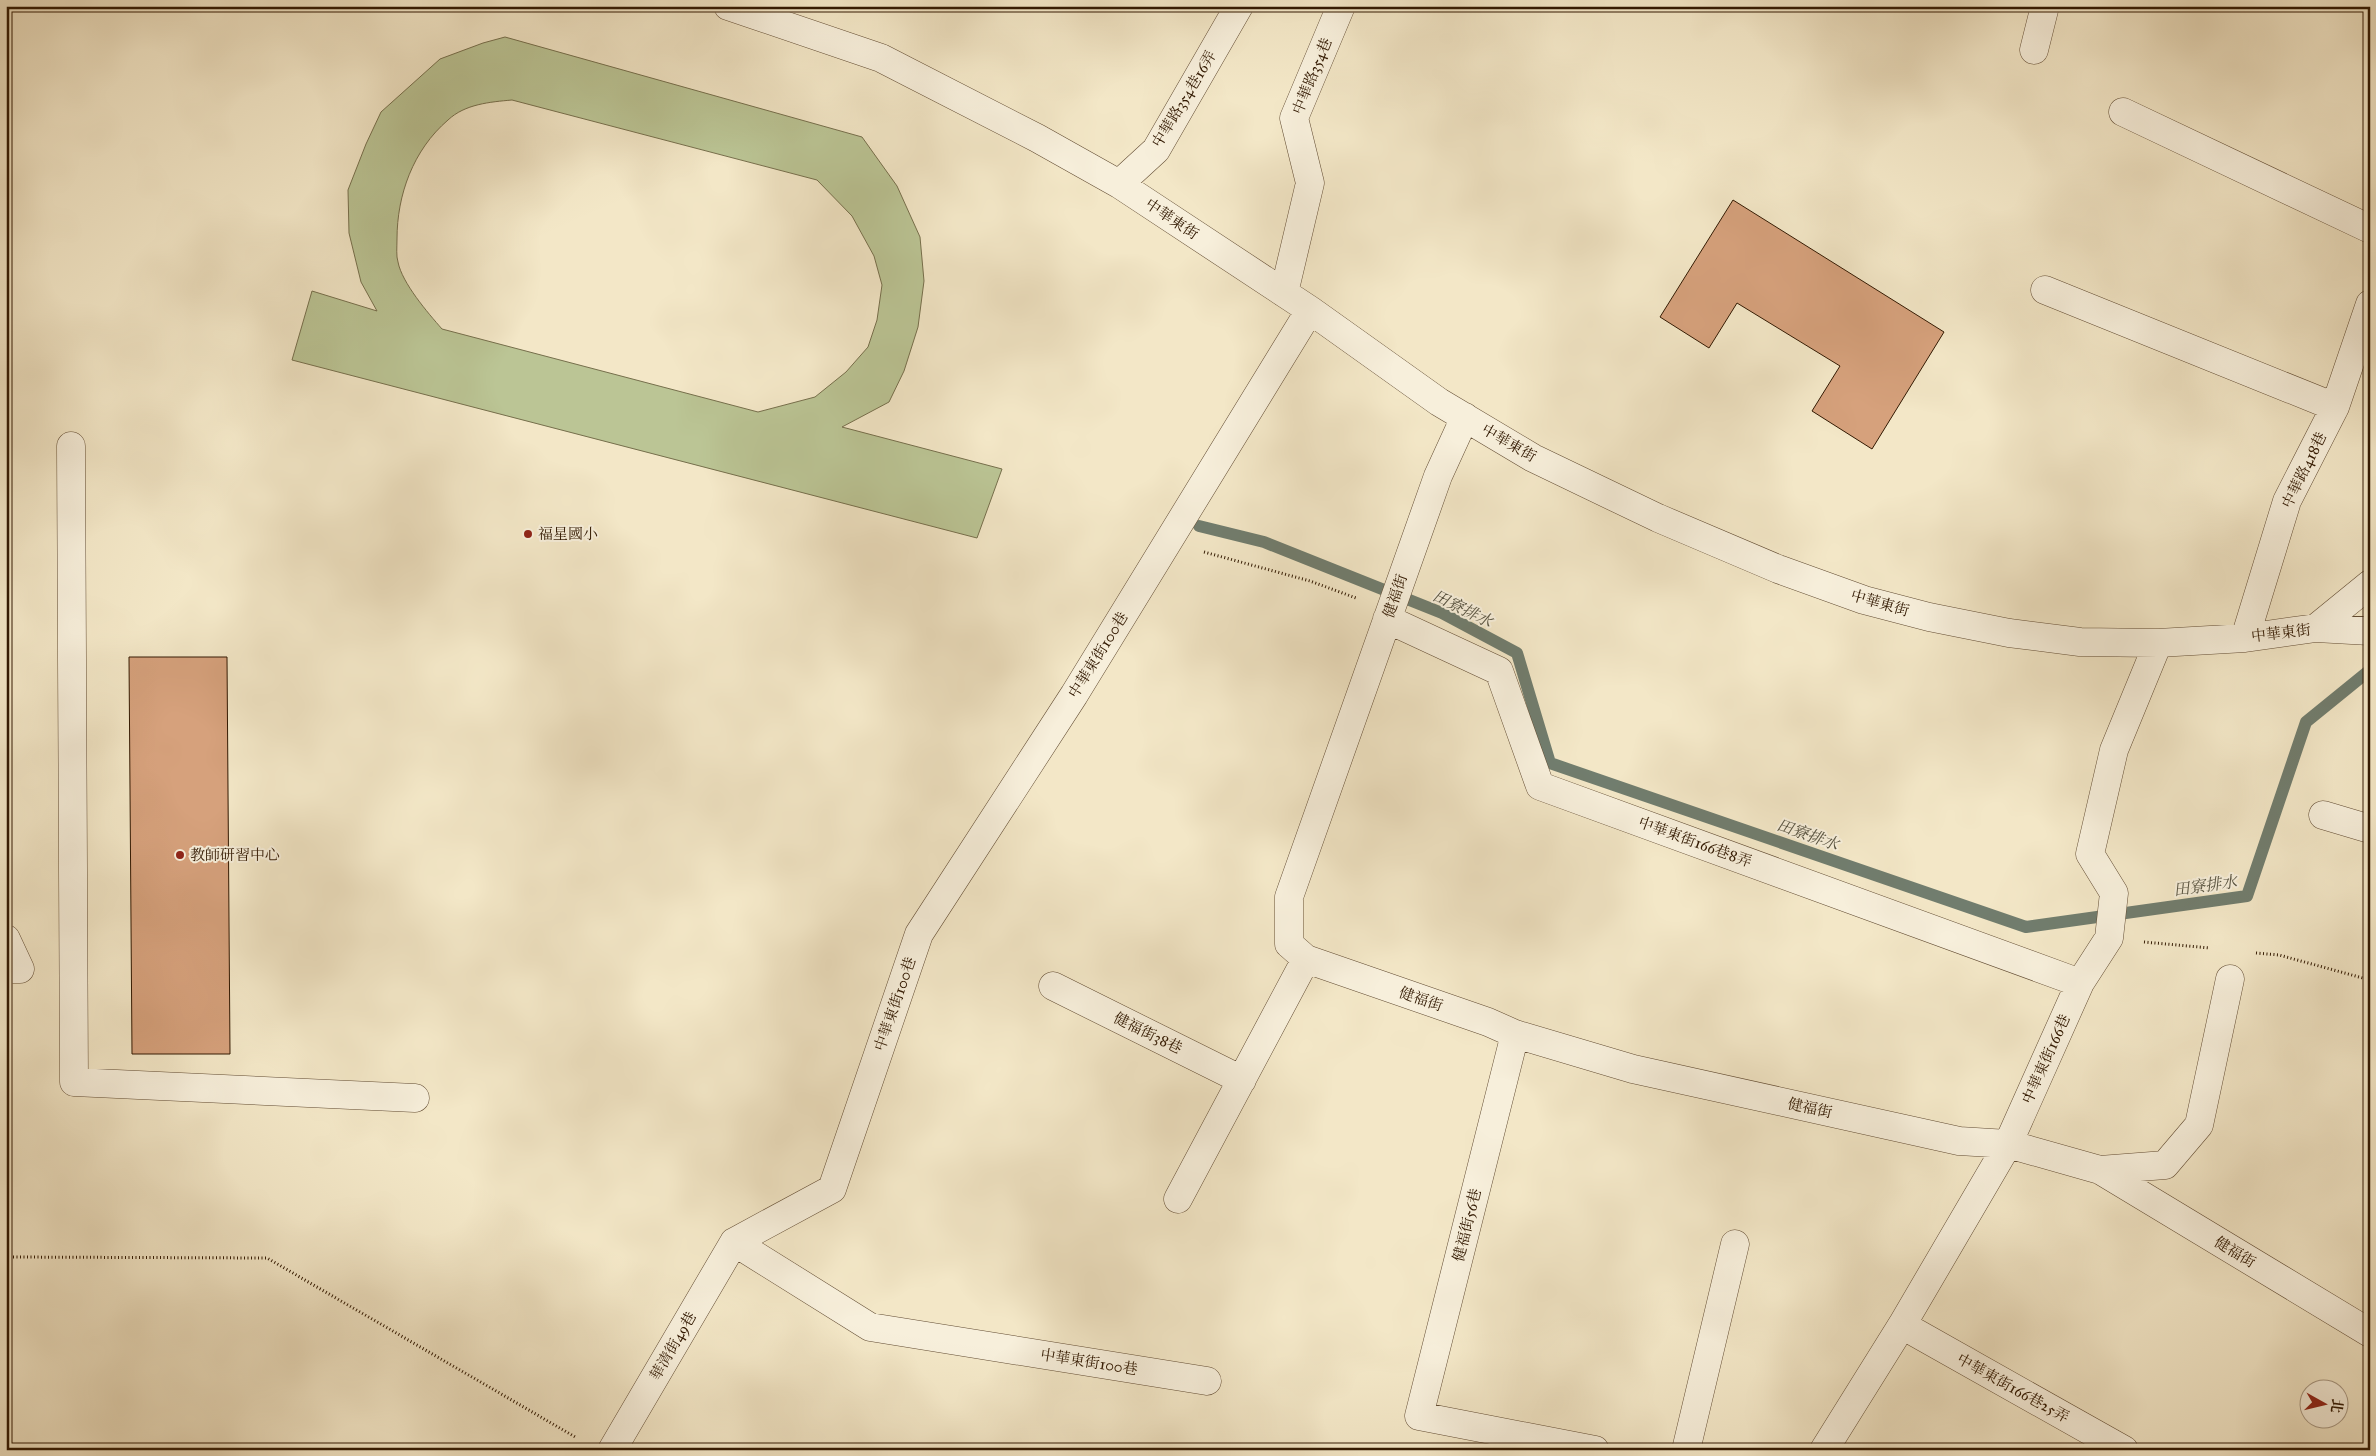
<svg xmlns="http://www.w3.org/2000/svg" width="2376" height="1456" font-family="'IM FELL Great Primer','Noto Serif TC',serif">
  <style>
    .green { fill: #bbc595; stroke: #766f4c; fill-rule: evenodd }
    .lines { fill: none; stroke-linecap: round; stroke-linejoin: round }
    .stream { stroke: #717d6e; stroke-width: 12 }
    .building { fill: #d6a17c; stroke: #321902 }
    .minor-casing { stroke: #624c33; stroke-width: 29 }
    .path { stroke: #321902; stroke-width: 3; stroke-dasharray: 1 2.5; stroke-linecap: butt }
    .minor { stroke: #f7efdb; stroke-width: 28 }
    .poi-dot { fill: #8f2418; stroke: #f7efdb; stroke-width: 2 }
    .labels { text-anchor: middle; stroke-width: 4; stroke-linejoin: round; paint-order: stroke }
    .street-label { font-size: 15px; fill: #321902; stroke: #f7efdb }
    .poi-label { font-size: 15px; fill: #321902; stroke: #f7efdb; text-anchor: start }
    .water-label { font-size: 16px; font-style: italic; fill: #575341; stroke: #f7efdb }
  </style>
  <rect width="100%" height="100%" fill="#f3e7c7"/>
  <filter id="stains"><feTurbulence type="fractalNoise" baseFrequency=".004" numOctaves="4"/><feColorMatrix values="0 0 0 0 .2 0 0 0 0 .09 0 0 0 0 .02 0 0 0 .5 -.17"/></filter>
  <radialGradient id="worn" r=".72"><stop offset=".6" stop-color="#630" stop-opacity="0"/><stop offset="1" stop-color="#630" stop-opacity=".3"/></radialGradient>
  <path class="green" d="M505 37 862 137 897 186 920 237 924 281 918 327 904 371 889 402 842 427 1002 469 977 538 292 360 312 291 377 311 361 282 349 233 348 190 366 144 381 112 440 59 483 43ZM512 100 817 180 852 216 874 256 882 285 877 320 868 347 846 372 815 397 758 412 442 329C428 313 402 283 398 262 396 256 397 247 397 239 397 195 413 150 448 120 465 104 490 102 512 100Z"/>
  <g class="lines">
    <path class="stream" d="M1199 526 1264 542 1442 613 1517 653 1550 763 2026 927 2247 896 2306 722 2370 670"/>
  </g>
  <path class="building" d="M1733 200 1944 332 1872 449 1812 411 1840 366 1737 303 1709 348 1660 317Z
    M129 657H227L230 1054H132Z"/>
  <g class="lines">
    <defs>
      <path id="minor" d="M728 6 881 58 1037 138 1119 184 1310 310 1439 402 1533 458 1658 518 1778 569 1864 600 1929 617 2009 633 2080 642 2158 643 2245 638 2316 628 2370 631
        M2034 50 2045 6
        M2123 112 2370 229
        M1119 184 1156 150 1239 6
        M2045 290 2335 407
        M1284 293 1310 183 1294 118 1341 6
        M1465 417 1438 476 1289 897V944L1306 959 1488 1022 1515 1034 1633 1069 1959 1141 2008 1144 2100 1170 2165 1165 2199 1125 2230 979
        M71 446 74 1082 415 1098
        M1387 619 1499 671 1540 786 2080 983
        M2316 628 2370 584
        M2245 638 2287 501 2335 407 2370 304
        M2323 815 2370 829
        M6 939 20 969H6
        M1053 986 1242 1080
        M1515 1034 1419 1416 1595 1450
        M2100 1170 2370 1333
        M1178 1199 1306 959
        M734 1242 832 1189 919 934 1074 695 1310 310
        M734 1242 870 1327 1207 1381
        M1902 1325 2124 1450
        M612 1450 734 1242
        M1686 1450 1735 1244
        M1824 1450 1902 1325 2008 1144 2080 983 2109 938 2114 893 2090 854 2114 750 2158 643"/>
    </defs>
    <use href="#minor" class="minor-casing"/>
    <path class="path" d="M1204 552 1310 581 1356 598
      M2144 942 2210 948
      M2256 953 2279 955 2370 980
      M6 1257 267 1258 577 1438"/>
    <use href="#minor" class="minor"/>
  </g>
  <g class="poi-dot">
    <circle cx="528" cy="534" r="5"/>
    <circle cx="180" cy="855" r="5"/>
  </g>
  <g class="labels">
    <g class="street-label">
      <text transform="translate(1312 76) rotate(-68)" y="5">中華路354巷</text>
      <text transform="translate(1184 99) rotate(-59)" y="5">中華路354巷16弄</text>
      <text transform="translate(1172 219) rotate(34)" y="5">中華東街</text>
      <text transform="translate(1509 443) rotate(30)" y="5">中華東街</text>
      <text transform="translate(2304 470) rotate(-64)" y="5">中華路418巷</text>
      <text transform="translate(1395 596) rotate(-71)" y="5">健福街</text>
      <text transform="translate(1880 603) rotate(16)" y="5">中華東街</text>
      <text transform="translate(2281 633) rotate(-7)" y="5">中華東街</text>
      <text transform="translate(1098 655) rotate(-58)" y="5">中華東街100巷</text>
      <text transform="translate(1695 842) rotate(20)" y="5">中華東街166巷8弄</text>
      <text transform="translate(1421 999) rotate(19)" y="5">健福街</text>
      <text transform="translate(895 1004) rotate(-71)" y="5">中華東街100巷</text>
      <text transform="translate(1148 1033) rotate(26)" y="5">健福街38巷</text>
      <text transform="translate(2046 1059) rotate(-66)" y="5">中華東街166巷</text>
      <text transform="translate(1810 1108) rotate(12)" y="5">健福街</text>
      <text transform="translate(1467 1225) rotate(-76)" y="5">健福街56巷</text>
      <text transform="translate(2235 1252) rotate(31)" y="5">健福街</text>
      <text transform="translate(673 1346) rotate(-60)" y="5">華清街49巷</text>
      <text transform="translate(1089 1362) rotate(9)" y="5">中華東街100巷</text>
      <text transform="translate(2013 1388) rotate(29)" y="5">中華東街166巷25弄</text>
    </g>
    <g class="poi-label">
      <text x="538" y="539">福星國小</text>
      <text x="190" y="860">教師研習中心</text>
    </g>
    <g class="water-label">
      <text transform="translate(1463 608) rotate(26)" y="6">田寮排水</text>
      <text transform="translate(1808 834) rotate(19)" y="6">田寮排水</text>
      <text transform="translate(2205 885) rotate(-8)" y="6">田寮排水</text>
    </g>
  </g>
  <rect width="2376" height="1456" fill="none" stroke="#f3e7c7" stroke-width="25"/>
  <rect x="8" y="8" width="2361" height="1441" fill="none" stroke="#321902" stroke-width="2.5"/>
  <rect x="12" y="12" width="2351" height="1431" fill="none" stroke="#321902"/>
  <g transform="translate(2324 1404) rotate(98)"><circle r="24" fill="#f7efdb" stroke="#a89984"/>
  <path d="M0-4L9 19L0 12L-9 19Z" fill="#8f2418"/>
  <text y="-8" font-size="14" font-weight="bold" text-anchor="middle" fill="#321902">北</text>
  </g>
  <rect width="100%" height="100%" filter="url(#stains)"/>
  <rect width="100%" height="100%" fill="url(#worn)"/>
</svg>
